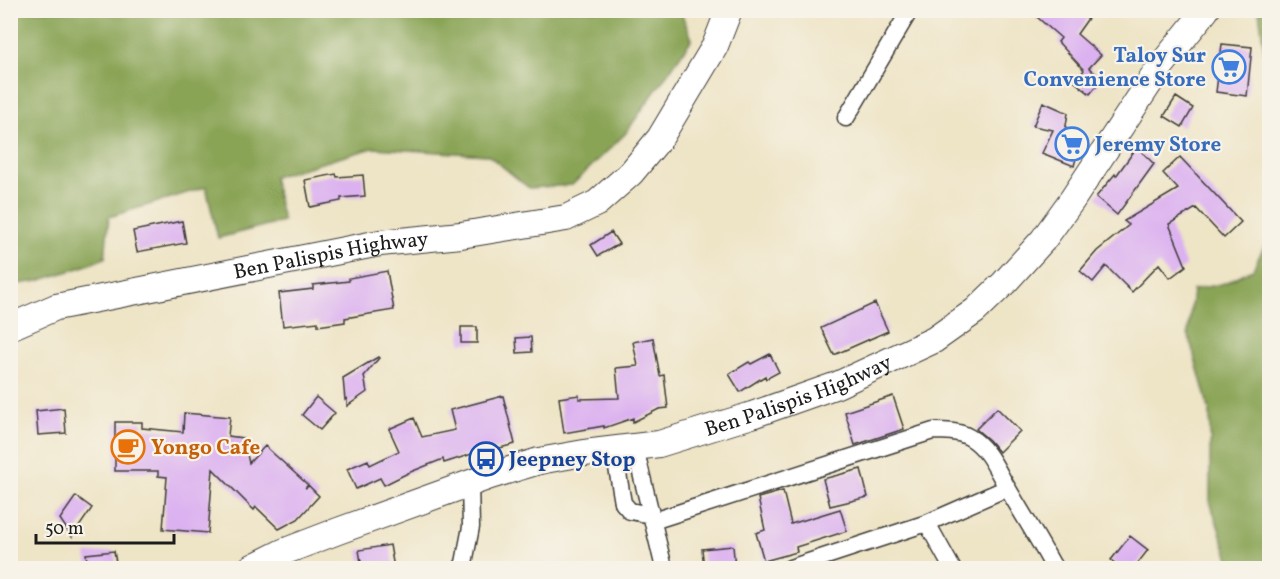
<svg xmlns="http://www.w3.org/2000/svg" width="1280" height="579" font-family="Vollkorn,serif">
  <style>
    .forest { fill: #8aa456; stroke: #536039; stroke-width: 1.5 }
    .building { fill: #dbb1f0 }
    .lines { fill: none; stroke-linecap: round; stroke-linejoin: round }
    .street-casing { stroke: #3c3a36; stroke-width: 19 }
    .primary-casing { stroke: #3c3a36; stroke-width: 28 }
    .street { stroke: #fff; stroke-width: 16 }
    .primary { stroke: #fff; stroke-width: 26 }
    .labels { text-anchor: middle; stroke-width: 4.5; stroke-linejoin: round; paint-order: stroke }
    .shop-label { font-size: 21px; font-weight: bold; fill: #366cbe; stroke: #f7f3e8; text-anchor: end }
    .street-label { font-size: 21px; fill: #1c1c1c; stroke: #f7f3e8 }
    .food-label { font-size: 21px; font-weight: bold; fill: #c56008; stroke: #f7f3e8; text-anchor: start }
    .transit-label { font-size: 21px; font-weight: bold; fill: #164399; stroke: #f7f3e8; text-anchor: start }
  </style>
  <rect width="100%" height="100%" fill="#f7f3e8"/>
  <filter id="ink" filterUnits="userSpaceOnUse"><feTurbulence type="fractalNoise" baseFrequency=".0167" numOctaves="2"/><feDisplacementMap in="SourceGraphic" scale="12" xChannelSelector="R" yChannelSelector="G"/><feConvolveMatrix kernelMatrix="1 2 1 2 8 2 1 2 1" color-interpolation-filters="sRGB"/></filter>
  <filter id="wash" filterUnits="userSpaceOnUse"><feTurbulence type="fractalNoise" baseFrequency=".008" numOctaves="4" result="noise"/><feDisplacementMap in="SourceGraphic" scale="24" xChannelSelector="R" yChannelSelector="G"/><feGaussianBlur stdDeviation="1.35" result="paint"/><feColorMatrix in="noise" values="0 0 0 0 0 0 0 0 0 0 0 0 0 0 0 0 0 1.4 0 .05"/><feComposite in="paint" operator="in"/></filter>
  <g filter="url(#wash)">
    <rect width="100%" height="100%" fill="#eee4c6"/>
    <path class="forest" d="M680 10 692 39 625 134 572 185 529 188 488 155 373 148 273 177 283 221 218 238 206 187 109 217 105 258 82 267 38 281 11 285V11Z
      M1259 11H1269V80L1266 64Z
      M1269 237V568H1233L1230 562 1210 502V413L1188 333 1193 290 1225 283 1253 269Z"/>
    <g id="blocks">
      <path class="building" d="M1029 10H1094L1077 34 1101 55 1089 68 1102 79 1090 94 1075 82 1084 70 1058 42 1061 38Z
        M1222 44 1252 47 1247 96 1216 92Z
        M1176 97 1193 108 1182 127 1164 116Z
        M1043 102 1068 113 1065 132 1082 135 1074 166 1042 153 1053 130 1033 126Z
        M1137 147 1154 164 1117 215 1096 197 1115 174 1116 176Z
        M1180 157 1241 222 1224 238 1196 208 1169 224 1186 266 1170 278 1159 264 1132 292 1106 266 1093 282 1080 271 1097 251 1129 225 1124 221 1178 189 1163 173Z
        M336 174 337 177 363 175 365 196 341 198V201L310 207 305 180Z
        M182 221 186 243 137 252 133 231Z
        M611 232 619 244 598 256 591 245Z
        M387 271 394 310 345 318V322L318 326V322L283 326 279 293 313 289V285L349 281V278Z
        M875 303 888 331 834 355 821 328Z
        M461 327H477V343H461Z
        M531 337 532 352 517 353 516 338Z
        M653 338 660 376 664 375 668 408 659 409 633 422V418L604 428V426L564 433 559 398 579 395V399L619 398 616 368 638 366 633 342Z
        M770 354 779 372 766 379 765 376 740 392 729 374 749 362 751 364Z
        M378 357 379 358 364 376 367 392 347 406V398L345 400 343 378Z
        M503 396 515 444 481 453V451L444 463 443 459 408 473 384 485 380 478 356 489 347 469 368 460 370 465 399 451 389 429 414 418 422 437 455 430 450 410Z
        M893 396 904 429 855 445 845 412Z
        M316 397 335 413 320 430 302 415Z
        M64 408 66 433 38 435 36 411Z
        M997 408 1020 431 999 452 989 440 976 429Z
        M184 413 230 417 228 436 243 438 249 463 265 446 308 485 305 488 309 486 319 496 298 519 279 529 256 507 254 510 213 469 208 533 163 529 167 477 158 476V471H115V422H142V428L183 432Z
        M861 469 868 497 830 506 823 479Z
        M783 491 791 524 840 509 847 531 796 547 797 552 764 561 756 533 765 530 758 498Z
        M76 496 92 508 72 537 60 519Z
        M1130 536 1148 550 1134 568H1121L1111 560Z
        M390 545 394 568H362L359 550Z
        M733 546 735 568H704L702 549Z
        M114 551 117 568H88L86 554Z"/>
    </g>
  </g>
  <g filter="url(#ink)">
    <use href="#blocks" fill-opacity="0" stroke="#3c3a36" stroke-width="1.5"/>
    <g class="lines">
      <defs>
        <path id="street" d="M846 118 910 10
          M635 448 664 568
          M614 450 623 503 630 511 651 515
          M653 521 933 431C945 431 958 431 969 437 989 448 997 471 1008 489 1023 515 1039 540 1053 566L1056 568
          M927 523 1007 488
          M461 568 464 563 471 527 470 483
          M790 568 927 523 952 568"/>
        <g id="primary">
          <path id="s1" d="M10 327 56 307 380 243 461 235 566 218 597 203 631 173 660 138 715 46 729 10"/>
          <path id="s2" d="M251 568 283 552 338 531 490 476 539 461 584 453 659 444 752 415 837 385 934 340 975 311 1004 283 1043 240 1072 200 1160 67 1206 10"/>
        </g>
      </defs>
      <use href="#street" class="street-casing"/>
      <use href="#primary" class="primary-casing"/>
      <use href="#street" class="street"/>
      <use href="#primary" class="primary"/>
    </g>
  </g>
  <defs>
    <symbol id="supermarket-ring" viewBox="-11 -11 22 22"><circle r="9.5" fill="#f7f3e8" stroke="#3f7fe0" stroke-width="1.5"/><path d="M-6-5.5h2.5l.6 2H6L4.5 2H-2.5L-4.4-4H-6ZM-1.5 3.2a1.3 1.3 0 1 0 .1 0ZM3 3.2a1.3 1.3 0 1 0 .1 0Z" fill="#3f7fe0"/></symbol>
    <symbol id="cafe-ring" viewBox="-11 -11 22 22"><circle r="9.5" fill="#f7f3e8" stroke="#e8710a" stroke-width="1.5"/><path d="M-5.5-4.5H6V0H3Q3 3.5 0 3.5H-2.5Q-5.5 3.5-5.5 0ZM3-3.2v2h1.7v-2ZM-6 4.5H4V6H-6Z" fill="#e8710a"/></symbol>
    <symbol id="bus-ring" viewBox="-11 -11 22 22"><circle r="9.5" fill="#f7f3e8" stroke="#1a4fb4" stroke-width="1.5"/><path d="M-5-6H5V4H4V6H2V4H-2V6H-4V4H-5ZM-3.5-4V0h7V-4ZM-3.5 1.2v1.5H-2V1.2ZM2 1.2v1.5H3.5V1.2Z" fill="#1a4fb4"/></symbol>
  </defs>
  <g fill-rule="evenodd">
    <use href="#supermarket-ring" x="1210" y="48" width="38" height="38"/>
    <use href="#supermarket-ring" x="1053" y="125" width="38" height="38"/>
    <use href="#cafe-ring" x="109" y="428" width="38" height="38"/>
    <use href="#bus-ring" x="467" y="440" width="38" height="38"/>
  </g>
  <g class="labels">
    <g class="shop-label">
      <text x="1206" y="62">Taloy Sur<tspan x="1206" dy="24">Convenience Store</tspan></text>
      <text x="1095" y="151" text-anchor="start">Jeremy Store</text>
    </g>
    <g class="street-label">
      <text dy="7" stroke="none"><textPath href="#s1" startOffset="330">Ben Palispis Highway</textPath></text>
      <text dy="7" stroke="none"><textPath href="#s2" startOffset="576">Ben Palispis Highway</textPath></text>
    </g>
    <g class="food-label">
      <text x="151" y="454">Yongo Cafe</text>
    </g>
    <g class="transit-label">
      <text x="509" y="466">Jeepney Stop</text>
    </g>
  </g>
  <rect width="1280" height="579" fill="none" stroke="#f7f3e8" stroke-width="36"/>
  <path d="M36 534v9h138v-9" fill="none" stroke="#1c1c1c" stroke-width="3"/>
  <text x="45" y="534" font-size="18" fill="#1c1c1c" stroke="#f7f3e8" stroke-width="4.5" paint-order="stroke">50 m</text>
</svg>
